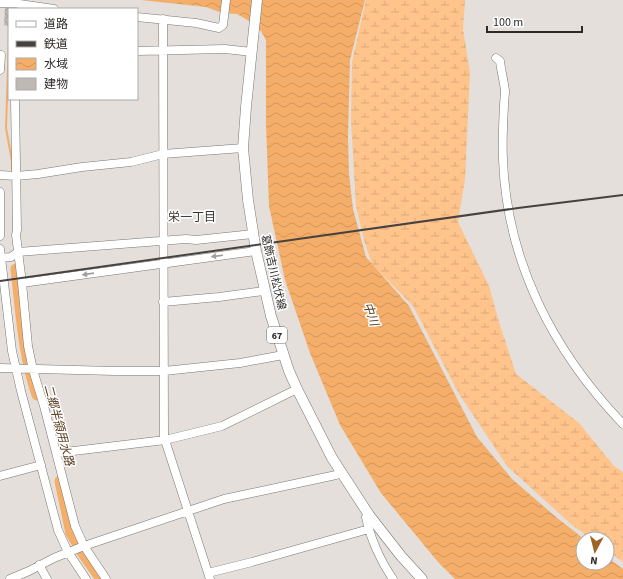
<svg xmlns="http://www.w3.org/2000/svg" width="623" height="579" font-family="'Source Sans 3','Noto Sans JP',sans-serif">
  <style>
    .wetland { fill: url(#wetland-marsh) }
    .water { fill: url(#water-waves) }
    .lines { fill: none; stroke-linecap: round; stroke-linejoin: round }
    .stream { stroke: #f4ae69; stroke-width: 2 }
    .river { stroke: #f4ae69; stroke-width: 11 }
    .building { fill: url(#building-cross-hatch) }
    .minor-casing { stroke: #7b7672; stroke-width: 9 }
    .major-casing { stroke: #7b7672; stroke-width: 11 }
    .minor { stroke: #fff; stroke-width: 8 }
    .major { stroke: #fff; stroke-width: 10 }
    .rail { stroke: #454240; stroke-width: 2 }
    .oneway { fill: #a09f9e }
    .labels { text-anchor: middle; stroke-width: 3; stroke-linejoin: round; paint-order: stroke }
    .shield { fill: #fff; stroke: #6b6a68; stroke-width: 1 }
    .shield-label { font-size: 10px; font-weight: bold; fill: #2c2a28 }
    .street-label { font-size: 11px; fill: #2c2a28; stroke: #fff }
    .neighbourhood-label { font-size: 12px; fill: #36322e; stroke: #fff }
    .water-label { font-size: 12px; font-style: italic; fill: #593c1f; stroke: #fff }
  </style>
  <defs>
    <pattern id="wetland-marsh" width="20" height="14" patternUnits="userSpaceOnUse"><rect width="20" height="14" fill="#ffc38c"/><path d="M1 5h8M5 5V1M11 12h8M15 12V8" fill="none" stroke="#dba879"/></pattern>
    <pattern id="water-waves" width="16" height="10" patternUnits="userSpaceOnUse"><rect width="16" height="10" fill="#f4ae69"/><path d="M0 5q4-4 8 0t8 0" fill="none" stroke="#d1965b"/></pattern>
    <pattern id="building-cross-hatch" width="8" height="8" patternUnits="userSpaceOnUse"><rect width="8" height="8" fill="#beb9b4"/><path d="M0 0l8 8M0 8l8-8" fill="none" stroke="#a39f9b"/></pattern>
  </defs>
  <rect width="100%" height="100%" fill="#e4dfda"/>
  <path class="wetland" d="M366 0H465L463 29 470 73 465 179 458 222 489 286 499 322 516 374 579 423 614 466 623 472V562L607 550V539H592L572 525 507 466 459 394 413 306 372 264 364 240 356 206 351 120 352 62Z"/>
  <path class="water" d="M141 0H365L350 60 348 137 349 174 353 209 366 257 409 306 477 437 512 479 556 517 584 539 583 563H607V557L623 569V579H455L438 562 381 493 340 425 310 353 285 280 269 206 266 124V40L261 31 249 21 237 14 222 13 206 7Z"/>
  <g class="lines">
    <path class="stream" d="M9 37 6 128 12 161V173"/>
    <path class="river" d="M16 269C21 312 23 354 37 395
      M60 481 71 533 84 555 101 579"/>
  </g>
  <path class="building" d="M5 8H9V26L4 25Z"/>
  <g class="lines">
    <defs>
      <path id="minor" d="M0 3H13L54 9
        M137 17 196 23 219 28 223 25 226 0
        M163 19 164 437 210 579
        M137 51 225 49 252 52
        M496 58 500 61C501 71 504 81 505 91 505 95 504 101 504 106 503 124 502 142 503 160 507 262 553 351 623 424
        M0 70 1 55
        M15 99 17 230 16 235 22 283 28 346 33 370 44 406 75 526 84 546 106 579
        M0 175 16 176 38 174 82 167 131 162 163 154 243 148
        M0 192V236
        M0 249 12 351 21 391 58 530 68 552 86 579
        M0 258 11 257 18 252 186 239 196 240 253 234
        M22 283 256 251
        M163 302 219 297 264 291
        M0 368 114 371H164L240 363 283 355
        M57 453 165 440 222 426 297 389
        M0 476 41 465
        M369 515 366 517C370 538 381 562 393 579
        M39 565 47 579
        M208 573 252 562 369 529
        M10 579 29 571 54 558 84 546 224 499 336 475 341 472"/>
      <path id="major" d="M257 0 246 107 243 148 248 200 256 251 271 316 289 371 297 389 332 458 369 515 401 556 422 579"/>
    </defs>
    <use href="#minor" class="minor-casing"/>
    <use href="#major" class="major-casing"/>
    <use href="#minor" class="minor"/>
    <use href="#major" class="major"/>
    <path class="rail" d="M0 281 518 208 623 195"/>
  </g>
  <defs><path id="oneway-solid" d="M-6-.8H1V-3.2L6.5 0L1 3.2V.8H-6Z"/></defs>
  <g class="oneway">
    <use href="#oneway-solid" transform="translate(217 256) rotate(173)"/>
    <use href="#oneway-solid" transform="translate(88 274) rotate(172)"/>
  </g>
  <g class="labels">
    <rect class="shield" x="267" y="327" width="20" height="16" rx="3"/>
    <g class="shield-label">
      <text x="277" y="339">67</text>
    </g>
    <g class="street-label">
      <text transform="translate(274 272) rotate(77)" y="4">葛飾吉川松伏線</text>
    </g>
    <g class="neighbourhood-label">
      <text x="192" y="221">栄一丁目</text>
    </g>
    <g class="water-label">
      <text transform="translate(371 314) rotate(71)" y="4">中川</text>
      <text transform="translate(59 425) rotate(75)" y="4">二郷半領用水路</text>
    </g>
  </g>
  <rect x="8" y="8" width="130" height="92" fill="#ffffff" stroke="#abaaa9"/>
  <rect x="16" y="21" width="20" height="6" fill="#ffffff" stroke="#abaaa9"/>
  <text x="44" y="28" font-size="12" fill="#2c2a28">道路</text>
  <rect x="16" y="41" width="20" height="6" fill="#454240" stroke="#abaaa9"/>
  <text x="44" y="48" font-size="12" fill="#2c2a28">鉄道</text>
  <rect x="16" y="58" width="20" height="12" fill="url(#water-waves)" stroke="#abaaa9"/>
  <text x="44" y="68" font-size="12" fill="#2c2a28">水域</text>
  <rect x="16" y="78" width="20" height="12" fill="#beb9b4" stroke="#abaaa9"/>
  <text x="44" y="88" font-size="12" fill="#2c2a28">建物</text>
  <g transform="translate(595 551) rotate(187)"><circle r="19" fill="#ffffff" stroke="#abaaa9"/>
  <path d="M0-3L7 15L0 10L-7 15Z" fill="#9f6424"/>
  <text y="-6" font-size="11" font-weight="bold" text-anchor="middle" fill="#2c2a28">N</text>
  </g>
  <path d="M487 26v6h95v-6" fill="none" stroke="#2c2a28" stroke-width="2"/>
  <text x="493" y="26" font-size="12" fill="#2c2a28" stroke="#ffffff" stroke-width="3" paint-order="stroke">100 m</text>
</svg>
